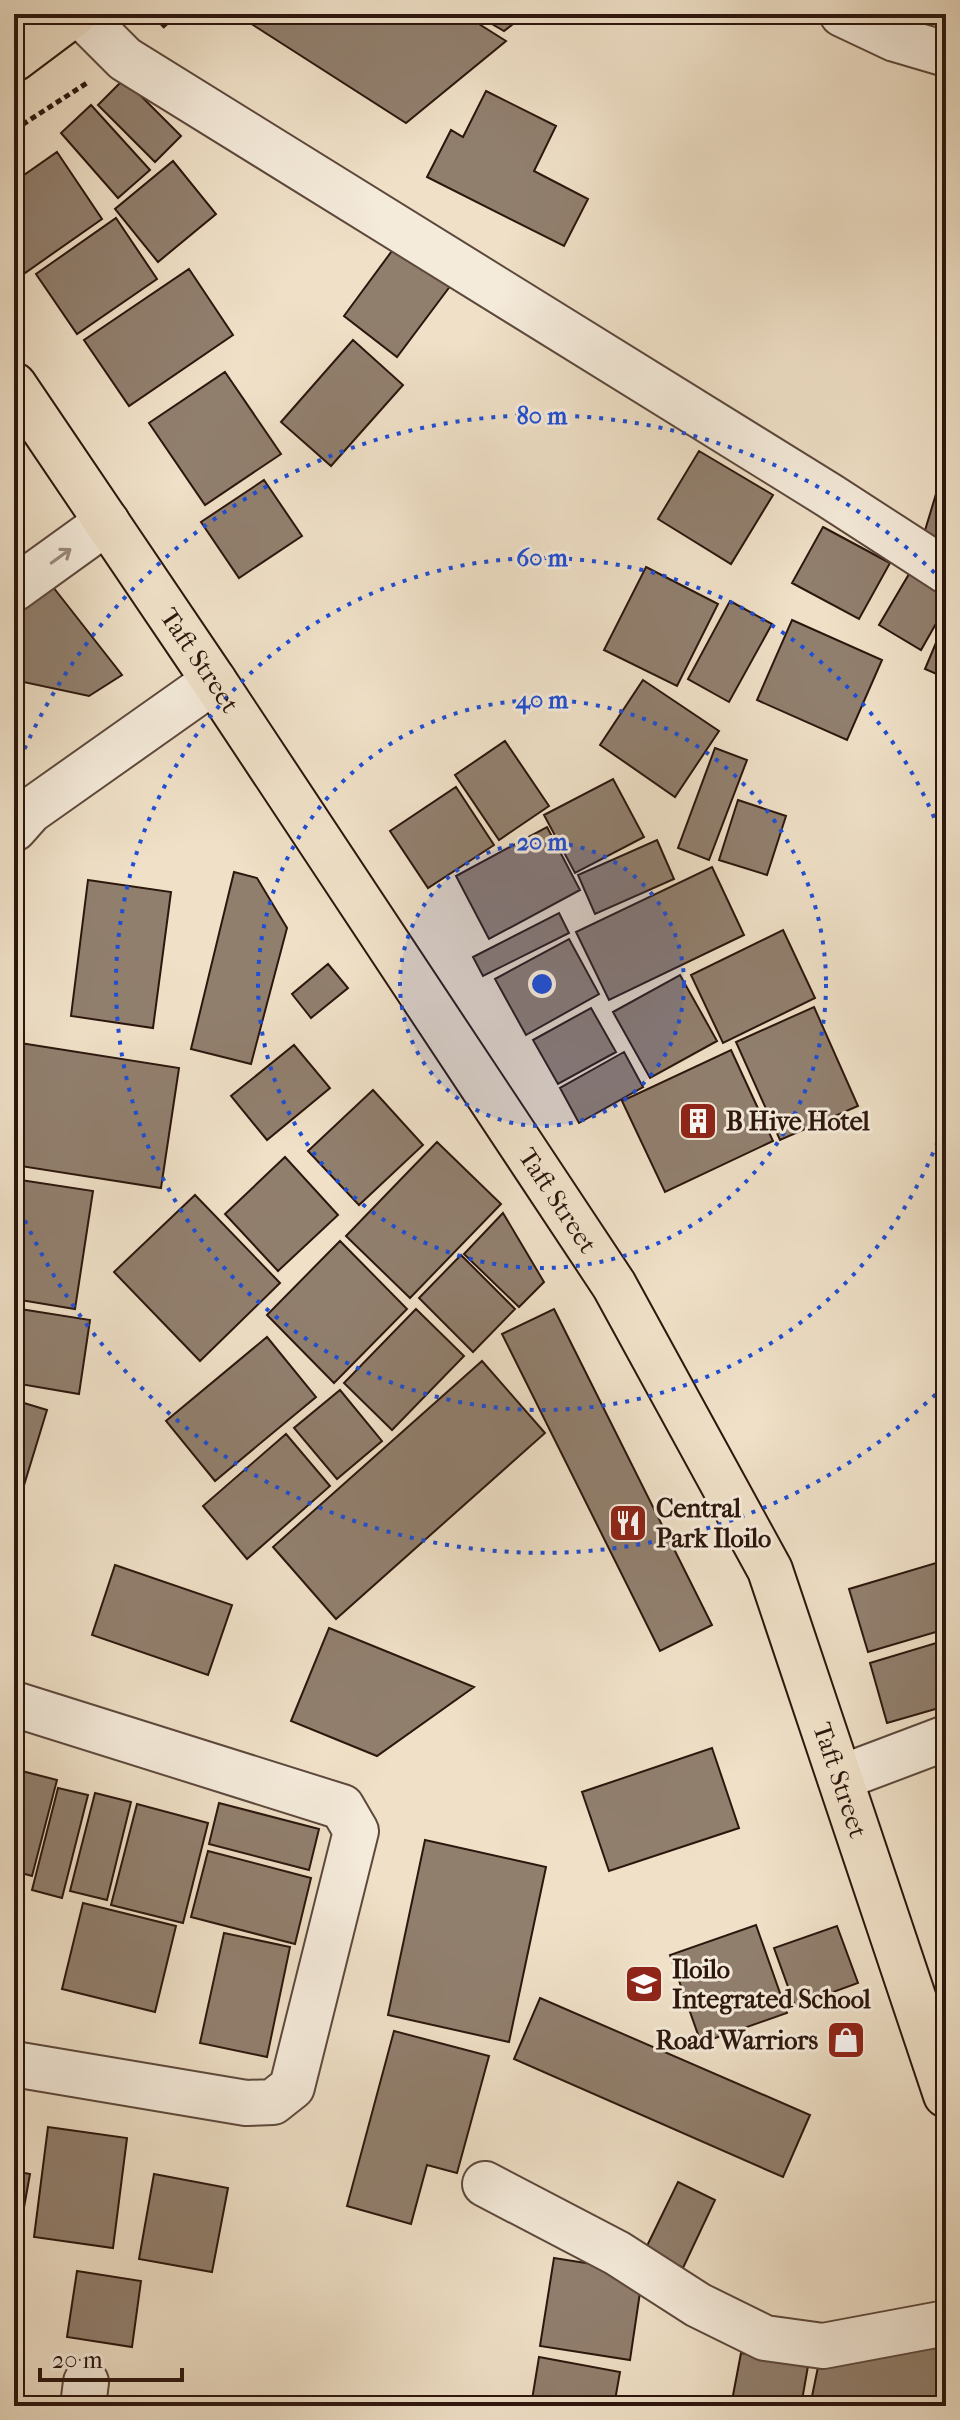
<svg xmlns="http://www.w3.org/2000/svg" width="960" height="2420" font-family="'IM FELL French Canon',serif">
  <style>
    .building { fill: #917f6e; stroke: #2c160d; stroke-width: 2 }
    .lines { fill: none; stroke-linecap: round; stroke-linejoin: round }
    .minor-casing { stroke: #5d483c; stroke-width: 48 }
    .major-casing { stroke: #2c160d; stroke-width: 48 }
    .highway-casing { stroke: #2c160d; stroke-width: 48 }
    .path { stroke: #2c160d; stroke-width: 5; stroke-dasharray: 6 4; stroke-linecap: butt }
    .minor { stroke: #f5ebdb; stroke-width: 44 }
    .major { stroke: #efe0c7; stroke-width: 44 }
    .highway { stroke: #efe0c7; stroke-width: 44 }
    .oneway { stroke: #9b8b7e }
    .ring { fill: none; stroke: #1d4ed8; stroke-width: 4; stroke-dasharray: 4 8 }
    .labels { text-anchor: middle; stroke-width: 6; stroke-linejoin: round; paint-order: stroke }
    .street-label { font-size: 26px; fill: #2c160d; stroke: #f5ebdb }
    .poi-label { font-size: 26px; font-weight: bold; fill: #2c160d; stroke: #f5ebdb; text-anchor: start }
    .centre { fill: #1d4ed8; stroke: #f5ebdb; stroke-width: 4 }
    .ring-label { font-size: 24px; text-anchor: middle; font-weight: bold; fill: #1d4ed8; stroke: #f5ebdb; stroke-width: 6; stroke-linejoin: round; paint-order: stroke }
  </style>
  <rect width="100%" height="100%" fill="#efe0c7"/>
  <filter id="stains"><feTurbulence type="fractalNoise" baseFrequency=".0025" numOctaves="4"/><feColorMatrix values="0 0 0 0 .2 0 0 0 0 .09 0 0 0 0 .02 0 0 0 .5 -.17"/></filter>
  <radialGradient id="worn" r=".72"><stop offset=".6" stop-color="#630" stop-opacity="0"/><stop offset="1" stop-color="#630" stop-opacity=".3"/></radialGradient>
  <path class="building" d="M267 14H463L506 41 406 123 253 25Z
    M475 14H526L504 31Z
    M124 79 181 136 155 162 98 105Z
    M486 91 556 126 534 171 588 199 564 246 427 177 451 130 463 137Z
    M91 105 150 170 118 198 61 133Z
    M57 152 102 219 25 273 14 257V182Z
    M173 161 216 214 158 262 115 209Z
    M116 218 157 279 77 334 36 274Z
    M400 240 454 281 397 357 344 316Z
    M189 269 233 335 129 406 84 340Z
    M353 340 403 385 331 466 281 422Z
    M225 372 281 454 205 505 149 423Z
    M699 451 773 495 731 564 658 519Z
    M946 461V544L923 537Z
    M264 480 302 536 239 578 201 522Z
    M823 527 890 563 859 619 792 583Z
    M646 567 718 604 677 686 604 650Z
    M912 569 946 590V606L921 650 879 625Z
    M53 587 122 675 89 696 14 680V617Z
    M730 601 772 624 729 702 688 679Z
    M946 619V678L925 669Z
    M792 620 882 660 847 740 757 700Z
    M643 680 719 731 675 797 600 745Z
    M505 741 549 806 499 840 455 775Z
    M715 748 747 760 709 860 678 848Z
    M613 779 644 837 575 873 544 815Z
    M456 787 494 845 428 888 390 831Z
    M738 800 786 816 767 875 719 860Z
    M547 827 580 890 489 939 456 876Z
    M657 840 674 879 595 914 578 875Z
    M712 867 744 935 609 1000 576 932Z
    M234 872 257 878 287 928 251 1064 191 1049Z
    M88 880 171 892 153 1028 71 1016Z
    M559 913 569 933 483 976 473 957Z
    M783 930 815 998 723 1043 691 975Z
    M569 939 599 994 526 1035 495 979Z
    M328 964 348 988 311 1018 292 994Z
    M680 975 717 1041 650 1078 613 1012Z
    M814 1007 858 1106 780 1140 736 1042Z
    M591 1008 616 1052 558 1084 533 1040Z
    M14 1042 179 1068 161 1188 14 1165Z
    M294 1045 330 1088 267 1140 231 1096Z
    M731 1050 773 1141 665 1192 622 1101Z
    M624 1052 643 1087 579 1123 560 1088Z
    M373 1090 423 1145 359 1205 308 1151Z
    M437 1142 501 1204 410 1298 346 1236Z
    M285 1157 338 1215 278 1271 225 1214Z
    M14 1179 93 1191 75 1309 14 1299Z
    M195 1195 280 1283 200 1361 114 1272Z
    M503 1213 544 1282 519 1307 464 1254Z
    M340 1241 407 1309 334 1383 267 1315Z
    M461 1255 515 1309 473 1352 419 1298Z
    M14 1308 90 1320 79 1394 14 1383Z
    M416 1309 464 1356 392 1430 344 1383Z
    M554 1309 712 1625 660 1651 502 1334Z
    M267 1337 316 1397 215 1481 166 1421Z
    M482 1361 545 1433 336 1619 273 1547Z
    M340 1390 382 1441 337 1479 294 1428Z
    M14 1400 47 1410 14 1518Z
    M286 1434 330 1486 247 1559 203 1506Z
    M946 1560V1629L868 1652 849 1589Z
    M115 1565 232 1605 208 1675 92 1635Z
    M329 1628 474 1687 377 1756 291 1721Z
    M946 1640V1706L887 1723 870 1663Z
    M712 1748 739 1828 609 1871 582 1792Z
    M14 1769 57 1780 32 1876 14 1871Z
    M58 1788 88 1795 62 1898 32 1890Z
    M95 1793 131 1802 107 1900 70 1891Z
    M219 1803 319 1829 309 1870 209 1844Z
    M137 1804 208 1823 183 1923 111 1905Z
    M425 1840 546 1867 509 2042 388 2015Z
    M208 1851 311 1878 295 1944 191 1917Z
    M83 1903 176 1926 155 2012 62 1989Z
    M756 1925 787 2013 701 2043 670 1955Z
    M837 1926 858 1983 795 2006 774 1948Z
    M224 1933 290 1947 267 2057 200 2043Z
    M540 1998 810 2115 783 2177 514 2059Z
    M394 2031 489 2056 457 2173 427 2165 411 2224 347 2206Z
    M48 2127 127 2138 113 2248 34 2237Z
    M14 2171 30 2174 19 2235 14 2234Z
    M154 2174 228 2188 212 2272 139 2259Z
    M678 2182 715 2200 683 2268 645 2250Z
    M554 2258 643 2272 630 2360 540 2346Z
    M77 2271 141 2281 132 2347 67 2337Z
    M944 2333 946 2406H810L818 2367 823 2368Z
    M741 2353 808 2366 801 2406H731Z
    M539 2357 620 2372 614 2406H531Z"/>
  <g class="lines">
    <defs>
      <path id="minor" d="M80 14 125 59 830 496 946 571
        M842 14 895 39 946 54
        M14 589 107 522
        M14 829 30 811 214 681
        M14 1704 342 1807 356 1831 292 2087 273 2102 246 2103 14 2064
        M840 1778 946 1738
        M485 2184 617 2253 698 2305 765 2338 823 2346 946 2323
        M83 2406 86 2382"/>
      <g id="major">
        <path id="s1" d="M14 385 214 681 614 1285 770 1570 946 2095"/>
      </g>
      <path id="highway" d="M14 59 74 14"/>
    </defs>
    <use href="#minor" class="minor-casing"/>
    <use href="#major" class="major-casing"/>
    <use href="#highway" class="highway-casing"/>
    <path class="path" d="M162 27 176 14
      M14 130 87 83"/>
    <use href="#minor" class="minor"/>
    <use href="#major" class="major"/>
    <use href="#highway" class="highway"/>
  </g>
  <defs><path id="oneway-shaft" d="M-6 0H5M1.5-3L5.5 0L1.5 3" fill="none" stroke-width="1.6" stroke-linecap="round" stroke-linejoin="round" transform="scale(2)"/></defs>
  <use class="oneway" href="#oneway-shaft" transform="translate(61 556) rotate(-36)"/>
  <circle cx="542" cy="984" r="142" fill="#1d4ed8" fill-opacity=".12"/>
  <g class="ring">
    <circle cx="542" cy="984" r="142"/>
    <circle cx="542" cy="984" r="284"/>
    <path d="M946 1119A426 426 0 1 1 946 849"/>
    <path d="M944 1386A568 568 0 0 1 15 1197M15 771A568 568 0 0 1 944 582"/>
  </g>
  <defs>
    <symbol id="building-square" viewBox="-11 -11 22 22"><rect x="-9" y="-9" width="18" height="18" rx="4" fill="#8f2418" stroke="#f5ebdb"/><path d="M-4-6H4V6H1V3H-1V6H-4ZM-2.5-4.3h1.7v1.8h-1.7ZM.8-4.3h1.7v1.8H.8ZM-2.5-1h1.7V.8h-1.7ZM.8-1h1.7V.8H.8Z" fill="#fff"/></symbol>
    <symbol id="restaurant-square" viewBox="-11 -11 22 22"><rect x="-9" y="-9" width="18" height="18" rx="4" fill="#8f2418" stroke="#f5ebdb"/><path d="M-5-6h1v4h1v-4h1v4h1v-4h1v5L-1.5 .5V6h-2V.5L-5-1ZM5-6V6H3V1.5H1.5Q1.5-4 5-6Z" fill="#fff"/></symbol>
    <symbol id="school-square" viewBox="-11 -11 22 22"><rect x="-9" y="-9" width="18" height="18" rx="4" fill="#8f2418" stroke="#f5ebdb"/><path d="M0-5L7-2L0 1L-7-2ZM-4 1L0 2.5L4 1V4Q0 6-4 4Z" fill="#fff"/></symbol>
    <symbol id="shop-square" viewBox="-11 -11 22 22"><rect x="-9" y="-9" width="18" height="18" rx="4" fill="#8f2418" stroke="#f5ebdb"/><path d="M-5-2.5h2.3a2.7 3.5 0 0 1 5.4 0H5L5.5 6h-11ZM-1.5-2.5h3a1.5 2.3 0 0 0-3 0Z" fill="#fff"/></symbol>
  </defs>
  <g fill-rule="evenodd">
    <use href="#building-square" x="676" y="1099" width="44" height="44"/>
    <use href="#restaurant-square" x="606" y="1501" width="44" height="44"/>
    <use href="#school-square" x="622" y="1962" width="44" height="44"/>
    <use href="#shop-square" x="824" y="2018" width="44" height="44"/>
  </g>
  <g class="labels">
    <g class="street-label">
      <text dy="9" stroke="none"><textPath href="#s1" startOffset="332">Taft Street</textPath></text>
      <text dy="9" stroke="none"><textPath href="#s1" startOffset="980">Taft Street</textPath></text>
      <text dy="9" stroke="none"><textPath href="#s1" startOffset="1628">Taft Street</textPath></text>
    </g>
    <g class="poi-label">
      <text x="726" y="1130">B Hive Hotel</text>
      <text x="656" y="1517">Central<tspan x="656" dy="30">Park Iloilo</tspan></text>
      <text x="672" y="1978">Iloilo<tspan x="672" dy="30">Integrated School</tspan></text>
      <text x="818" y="2049" text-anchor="end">Road Warriors</text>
    </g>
  </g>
  <circle cx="542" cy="984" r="12" class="centre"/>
  <g class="ring-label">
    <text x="542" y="424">80 m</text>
    <text x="542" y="566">60 m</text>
    <text x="542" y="708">40 m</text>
    <text x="542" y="850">20 m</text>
  </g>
  <rect width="960" height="2420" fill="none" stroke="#efe0c7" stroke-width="48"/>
  <rect x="16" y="16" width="928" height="2388" fill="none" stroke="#2c160d" stroke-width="4"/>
  <rect x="24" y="24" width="912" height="2372" fill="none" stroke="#2c160d" stroke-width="2"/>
  <path d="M40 2368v12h142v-12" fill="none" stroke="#2c160d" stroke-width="4"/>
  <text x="52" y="2368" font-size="24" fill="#2c160d" stroke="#f5ebdb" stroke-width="6" paint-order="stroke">20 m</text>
  <rect width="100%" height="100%" filter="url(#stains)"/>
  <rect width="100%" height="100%" fill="url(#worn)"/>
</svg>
